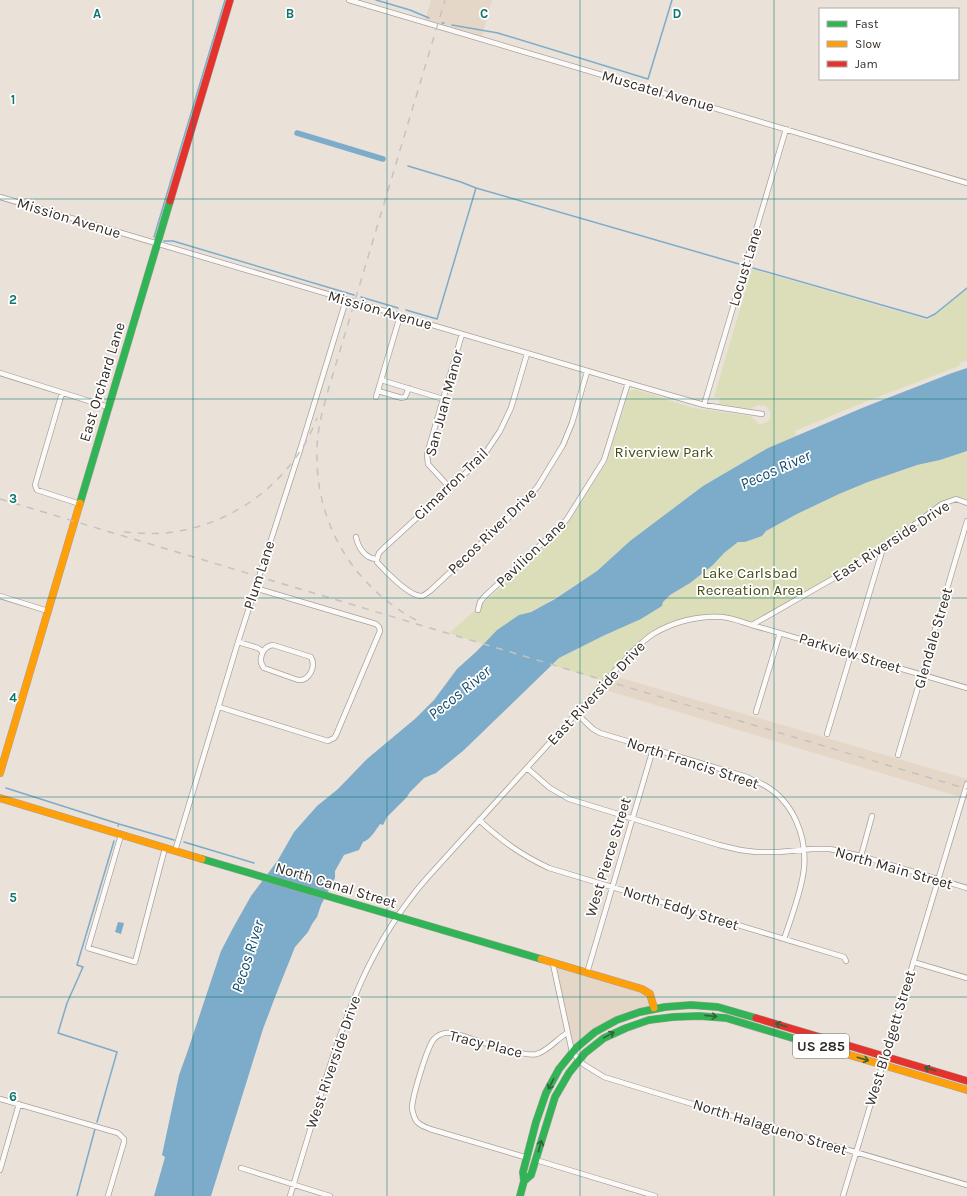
<svg xmlns="http://www.w3.org/2000/svg" width="967" height="1196" font-family="Karla,sans-serif">
  <style>
    .built { fill: #e5d7c8 }
    .green { fill: #dbdeb9 }
    .water { fill: #7cacca }
    .lines { fill: none; stroke-linecap: round; stroke-linejoin: round }
    .stream { stroke: #7cacca; stroke-width: 1.5 }
    .canal { stroke: #7cacca; stroke-width: 5.5 }
    .street-casing { stroke: #a8a19b; stroke-width: 6 }
    .fast-casing { stroke: #a8a19b; stroke-width: 8 }
    .slow-casing { stroke: #a8a19b; stroke-width: 8 }
    .jam-casing { stroke: #a8a19b; stroke-width: 8 }
    .street { stroke: #fcfaf9; stroke-width: 4.5 }
    .fast { stroke: #30b455; stroke-width: 7 }
    .slow { stroke: #ff9f0a; stroke-width: 7 }
    .jam { stroke: #e5322d; stroke-width: 7 }
    .rail { stroke: #c5c2c0; stroke-width: 1.5; stroke-dasharray: 7 7; stroke-linecap: butt }
    .oneway { stroke: #326339 }
    .grid { fill: none; stroke: #0f766e; stroke-width: 1; stroke-opacity: 0.55 }
    .labels { text-anchor: middle; stroke-width: 3.5; stroke-linejoin: round; paint-order: stroke }
    .shield { fill: #fff; stroke: #706c68; stroke-width: 1 }
    .shield-label { font-size: 14px; font-weight: bold; fill: #332d27 }
    .street-label { font-size: 15px; fill: #332d27; stroke: #fff }
    .park-label { font-size: 15px; fill: #444d15; stroke: #fff }
    .water-label { font-size: 16px; font-style: italic; fill: #134b6b; stroke: #fff }
    .grid-label { font-size: 13px; text-anchor: middle; font-weight: bold; fill: #0f766e; stroke: #fff; stroke-width: 3.5; stroke-linejoin: round; paint-order: stroke }
  </style>
  <rect width="100%" height="100%" fill="#eae1d9"/>
  <path class="built" d="M431 0H492L482 37 425 20Z
    M611 675 967 779V799L599 688Z
    M553 964 646 991 654 1008 634 1013 572 1052Z"/>
  <path class="green" d="M752 269 928 320 967 289V361L961 362 959 366 862 403 795 431 796 436 768 448 703 486 630 541 597 571 542 606 519 616 497 630 484 644 449 633 487 600 560 533 569 522 607 462 629 392 634 389 693 408 750 416 759 424C771 424 775 412 765 406L758 405 750 409 719 404 720 398 714 397Z
    M967 451V503L952 500 883 548 752 625 732 619H693L652 634 605 681 552 665 559 658 605 635 641 619 662 606 663 602 670 595 690 583 713 565 724 553 738 542H745L762 536 766 531 797 514 839 494 868 482 917 465 940 460Z"/>
  <path class="water" d="M967 368V451L940 460 917 465 868 482 839 494 797 514 766 531 762 536 745 542H738L724 553 713 565 690 583 670 595 663 602 662 606 641 619 605 635 559 658 464 750 436 773 424 778 410 792 407 797 387 817 383 825 380 824C375 831 371 839 363 842L359 850 344 855 335 871V878L321 905 317 917 312 924 308 932 295 947 277 992 263 1029 211 1196H154L165 1157 162 1155 179 1075 187 1053 221 951 233 928 251 896 278 860 294 832 317 806 338 789 367 759 416 718 434 700 457 669 477 651 497 630 519 615 531 612 555 599 597 571 630 541 703 486 768 448 862 408 952 373Z
    M118 922 124 923 121 934 115 932Z"/>
  <g class="lines">
    <path class="stream" d="M376 0 410 10 429 18
      M442 23H444
      M452 25 498 33 648 79 672 0
      M476 188 739 264
      M154 237 225 0
      M164 241H173L354 295
      M753 268 927 318 935 314 967 288
      M361 297 398 308
      M406 310 437 319 476 188 461 182 408 166
      M6 788 119 824
      M118 826 119 824 174 840
      M184 842 254 863
      M97 1122 117 1052 58 1033 67 1003 83 967 77 965 114 841
      M77 1196 95 1129"/>
    <path class="canal" d="M297 133 383 159"/>
    <defs>
      <path id="street" d="M349 0 967 183
        M0 197 628 383 704 405 762 414
        M0 373 108 407
        M381 380 443 399
        M378 391 402 398 405 397 409 388
        M62 393 35 485 37 490 80 504
        M376 397 400 316
        M704 405 786 129
        M450 488 428 464 427 454 462 334
        M356 537C358 547 365 559 377 559
        M377 559V562C385 571 410 597 422 596 425 595 427 593 430 591L520 507 538 486 563 445 572 423 587 372
        M377 559 379 553 384 548 469 470 486 452 500 431 511 408 527 354
        M0 596 48 611
        M478 610 480 602 485 596 561 526 567 519 604 460 628 383
        M752 625 967 688
        M238 642 258 648 263 652
        M273 645 311 657C316 666 310 681 298 680L264 668C257 660 263 646 273 645Z
        M219 707 328 741 334 738 336 735 380 631 379 627 376 624 255 588
        M756 712 780 633
        M576 713 593 729 600 733 747 777C752 780 758 782 764 785 793 801 807 836 804 868 802 890 791 918 784 939
        M827 734 883 548
        M898 755 967 521
        M527 768 550 788 569 799 719 845 740 850 756 852H779L812 849H830L861 856 967 888
        M479 820C502 841 521 855 549 868L844 957 846 961
        M121 835 88 948 135 962 165 848
        M175 851 238 642 300 450 346 300
        M861 856 872 816
        M913 962 967 978
        M553 964 572 1052 583 1064 604 1077 679 1100 967 1185
        M587 973 653 749
        M0 1099 118 1133 124 1139V1142L108 1196
        M528 1158 430 1129C423 1126 416 1124 414 1116 413 1113 412 1110 412 1107 413 1095 427 1047 434 1039 441 1032 448 1032 457 1034 472 1039 526 1058 537 1054 549 1050 557 1039 567 1033
        M536 1160 655 1196
        M241 1168 330 1196
        M0 1170 19 1104
        M290 1196C300 1162 311 1128 321 1094 346 1013 370 943 427 878L632 652C639 646 645 639 653 634 673 622 699 615 722 617 732 618 742 622 752 625L836 577 883 548 942 504 956 499 967 503
        M843 1196 967 784"/>
      <path id="fast" d="M80 503 170 201
        M202 859 541 959
        M524 1181 531 1175 555 1097 569 1073 585 1053 604 1038 626 1028 649 1020 673 1017 699 1016 726 1018 799 1040
        M520 1196 524 1181 523 1172 536 1122 546 1093 559 1069 576 1048 595 1032 617 1020 640 1012 665 1007 691 1005 718 1007 756 1018"/>
      <path id="slow" d="M0 773 80 503
        M0 798 202 859
        M541 959 642 989 650 994 654 1008
        M799 1040 967 1090"/>
      <path id="jam" d="M170 201 230 0
        M756 1018 967 1081"/>
    </defs>
    <use href="#street" class="street-casing"/>
    <use href="#fast" class="fast-casing"/>
    <use href="#slow" class="slow-casing"/>
    <use href="#jam" class="jam-casing"/>
    <use href="#street" class="street"/>
    <use href="#fast" class="fast"/>
    <use href="#slow" class="slow"/>
    <use href="#jam" class="jam"/>
    <path class="rail" d="M0 499 967 789
      M124 532C140 533 157 535 173 532 237 523 294 479 317 418
      M416 620C353 586 315 523 317 451 317 431 322 413 327 394L445 0"/>
  </g>
  <defs><path id="oneway-shaft" d="M-6 0H5M1.5-3L5.5 0L1.5 3" fill="none" stroke-width="1.6" stroke-linecap="round" stroke-linejoin="round"/></defs>
  <g class="oneway">
    <use href="#oneway-shaft" transform="translate(711 1016) rotate(6)"/>
    <use href="#oneway-shaft" transform="translate(781 1025) rotate(-163)"/>
    <use href="#oneway-shaft" transform="translate(609 1035) rotate(-29)"/>
    <use href="#oneway-shaft" transform="translate(863 1059) rotate(16)"/>
    <use href="#oneway-shaft" transform="translate(930 1069) rotate(-163)"/>
    <use href="#oneway-shaft" transform="translate(551 1084) rotate(117)"/>
    <use href="#oneway-shaft" transform="translate(540 1146) rotate(-74)"/>
  </g>
  <path class="grid" d="M193 0V1196M387 0V1196M580 0V1196M774 0V1196M0 199H967M0 399H967M0 598H967M0 797H967M0 997H967"/>
  <g class="labels">
    <rect class="shield" x="793" y="1034" width="56" height="24" rx="3"/>
    <g class="shield-label">
      <text x="821" y="1051">US 285</text>
    </g>
    <g class="street-label">
      <text transform="translate(658 91) rotate(16)" y="5">Muscatel Avenue</text>
      <text transform="translate(69 218) rotate(17)" y="5">Mission Avenue</text>
      <text transform="translate(745 267) rotate(-73)" y="5">Locust Lane</text>
      <text transform="translate(380 310) rotate(16)" y="5">Mission Avenue</text>
      <text transform="translate(102 382) rotate(-73)" y="5">East Orchard Lane</text>
      <text transform="translate(444 403) rotate(-75)" y="5">San Juan Manor</text>
      <text transform="translate(451 484) rotate(-44)" y="5">Cimarron Trail</text>
      <text transform="translate(492 531) rotate(-44)" y="5">Pecos River Drive</text>
      <text transform="translate(891 541) rotate(-33)" y="5">East Riverside Drive</text>
      <text transform="translate(531 553) rotate(-44)" y="5">Pavilion Lane</text>
      <text transform="translate(259 575) rotate(-72)" y="5">Plum Lane</text>
      <text transform="translate(933 638) rotate(-74)" y="5">Glendale Street</text>
      <text transform="translate(850 653) rotate(17)" y="5">Parkview Street</text>
      <text transform="translate(596 693) rotate(-47)" y="5">East Riverside Drive</text>
      <text transform="translate(693 763) rotate(18)" y="5">North Francis Street</text>
      <text transform="translate(608 857) rotate(-73)" y="5">West Pierce Street</text>
      <text transform="translate(894 868) rotate(16)" y="5">North Main Street</text>
      <text transform="translate(336 885) rotate(17)" y="5">North Canal Street</text>
      <text transform="translate(681 908) rotate(17)" y="5">North Eddy Street</text>
      <text transform="translate(890 1038) rotate(-73)" y="5">West Blodgett Street</text>
      <text transform="translate(486 1044) rotate(14)" y="5">Tracy Place</text>
      <text transform="translate(333 1062) rotate(-71)" y="5">West Riverside Drive</text>
      <text transform="translate(770 1127) rotate(17)" y="5">North Halagueno Street</text>
    </g>
    <g class="park-label">
      <text x="664" y="457">Riverview Park</text>
      <text x="750" y="578">Lake Carlsbad<tspan x="750" dy="17">Recreation Area</tspan></text>
    </g>
    <g class="water-label">
      <text transform="translate(775 469) rotate(-24)" y="6">Pecos River</text>
      <text transform="translate(459 692) rotate(-39)" y="6">Pecos River</text>
      <text transform="translate(247 956) rotate(-72)" y="6">Pecos River</text>
    </g>
  </g>
  <g class="grid-label">
    <text x="97" y="18">A</text>
    <text x="290" y="18">B</text>
    <text x="484" y="18">C</text>
    <text x="677" y="18">D</text>
    <text x="13" y="104">1</text>
    <text x="13" y="304">2</text>
    <text x="13" y="503">3</text>
    <text x="13" y="702">4</text>
    <text x="13" y="902">5</text>
    <text x="13" y="1101">6</text>
  </g>
  <rect x="819" y="8" width="140" height="72" fill="#ffffff" stroke="#adaba9"/>
  <rect x="827" y="21" width="20" height="6" fill="#30b455" stroke="#adaba9"/>
  <text x="855" y="28" font-size="12" fill="#332d27">Fast</text>
  <rect x="827" y="41" width="20" height="6" fill="#ff9f0a" stroke="#adaba9"/>
  <text x="855" y="48" font-size="12" fill="#332d27">Slow</text>
  <rect x="827" y="61" width="20" height="6" fill="#e5322d" stroke="#adaba9"/>
  <text x="855" y="68" font-size="12" fill="#332d27">Jam</text>
</svg>
